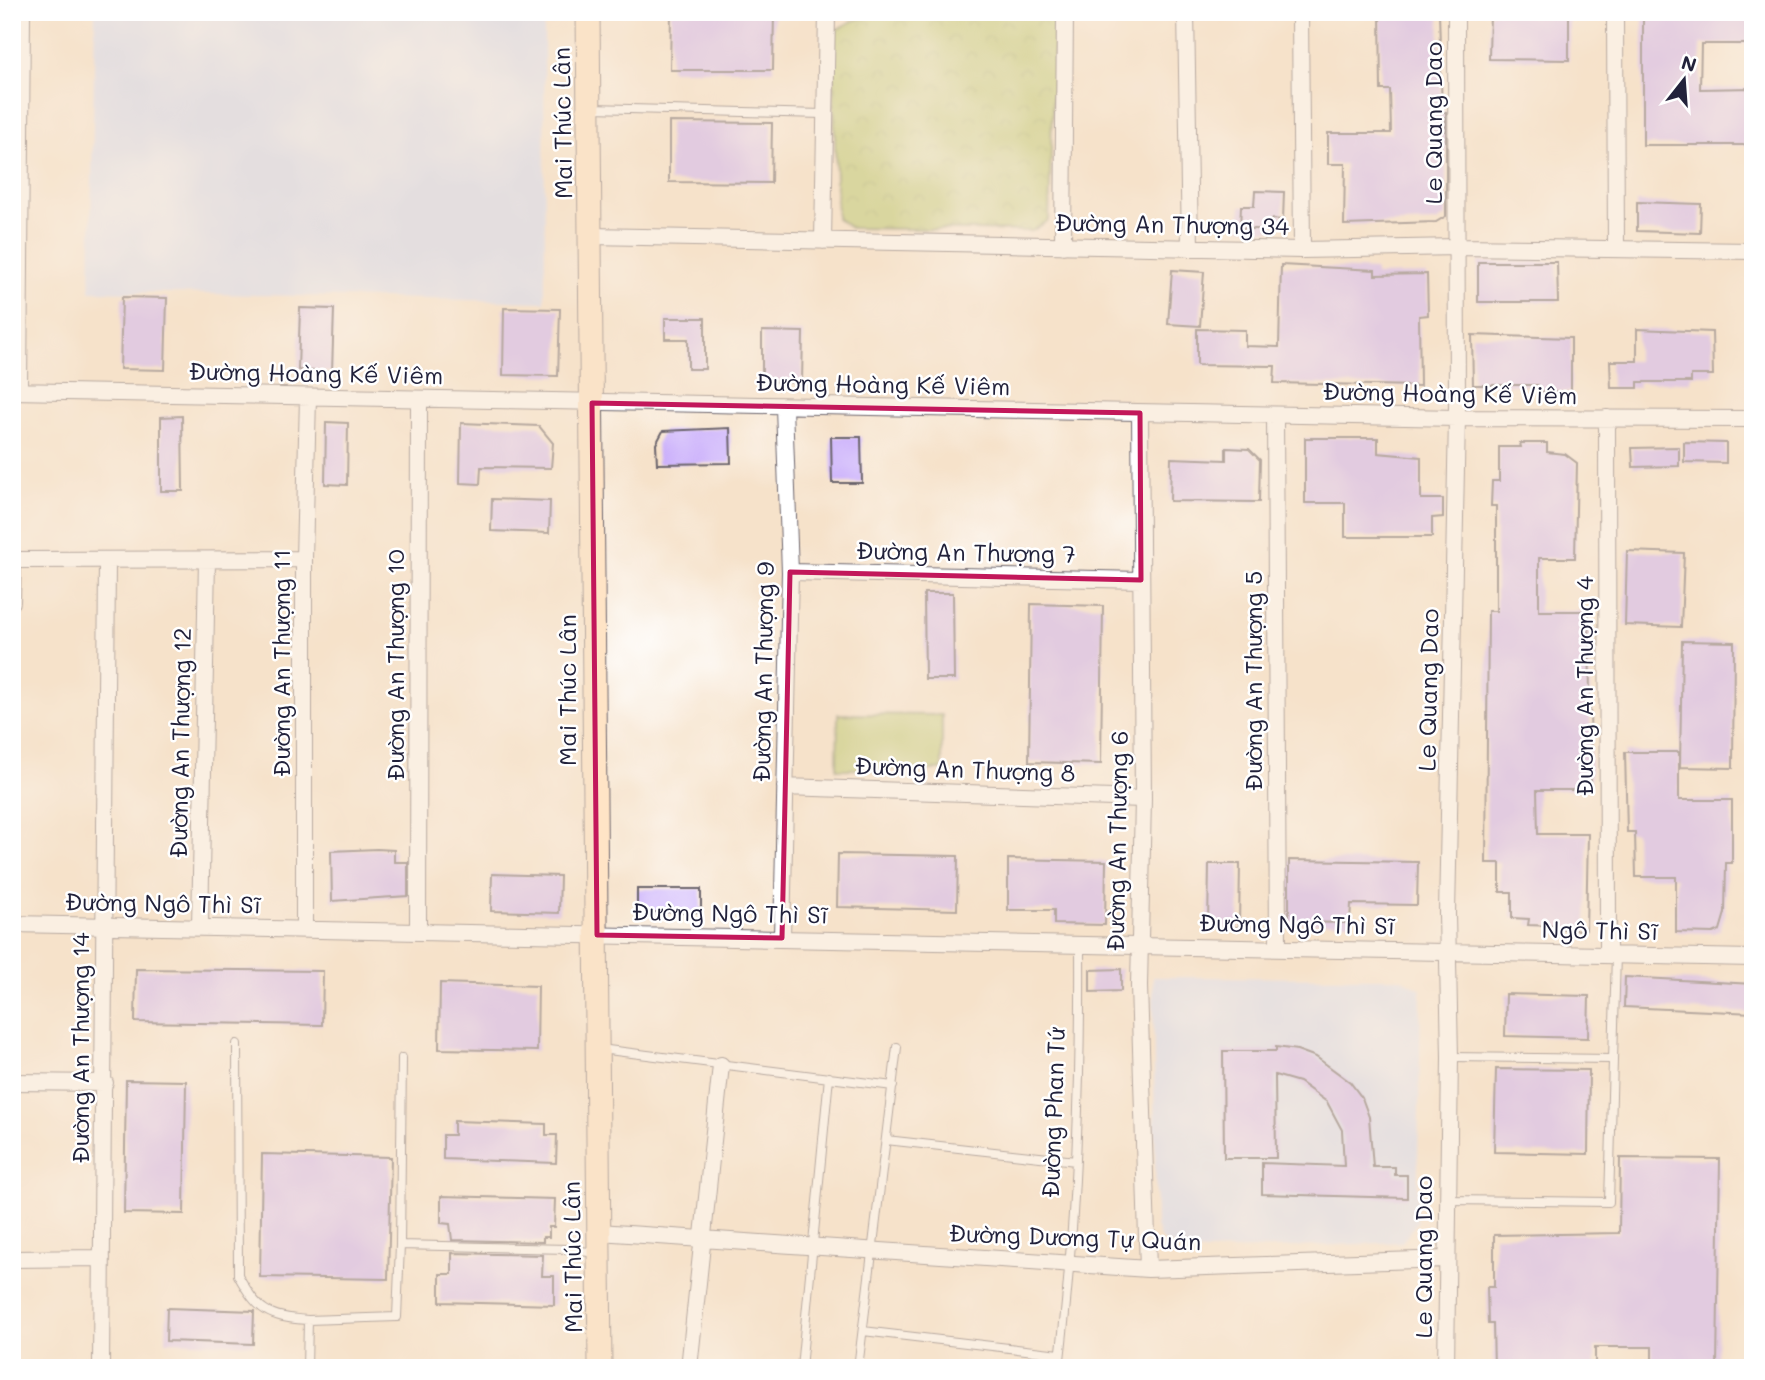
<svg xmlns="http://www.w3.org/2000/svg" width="1765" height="1380" font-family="Mali,sans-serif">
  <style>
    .built { fill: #cfdaf9 }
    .park { fill: url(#park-crowns); stroke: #6c7553; stroke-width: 2 }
    .garden { fill: #b7c86b; stroke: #6c7553; stroke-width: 2 }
    .building { fill: #caaffa }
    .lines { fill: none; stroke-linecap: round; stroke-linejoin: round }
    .lane-casing { stroke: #6c656d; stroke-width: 10 }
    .street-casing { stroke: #6c656d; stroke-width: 18 }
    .secondary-casing { stroke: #6c656d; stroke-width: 25 }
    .lane { stroke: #fff; stroke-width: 8 }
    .street { stroke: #fff; stroke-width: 16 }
    .secondary { stroke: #ffe4c6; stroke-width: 23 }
    .marked { fill: none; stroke: #c2185b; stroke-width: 5; stroke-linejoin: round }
    .labels { text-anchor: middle; stroke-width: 5; stroke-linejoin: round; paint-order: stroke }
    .street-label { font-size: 24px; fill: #22223b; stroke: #fff }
  </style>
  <defs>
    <pattern id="park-crowns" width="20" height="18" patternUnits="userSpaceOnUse" patternTransform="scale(1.75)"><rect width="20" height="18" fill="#b7c86b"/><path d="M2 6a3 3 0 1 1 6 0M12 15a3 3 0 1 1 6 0" fill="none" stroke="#9dac5e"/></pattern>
  </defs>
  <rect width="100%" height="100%" fill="#fff"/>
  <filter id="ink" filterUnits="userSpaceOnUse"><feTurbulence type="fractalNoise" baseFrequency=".0143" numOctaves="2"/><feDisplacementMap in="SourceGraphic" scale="14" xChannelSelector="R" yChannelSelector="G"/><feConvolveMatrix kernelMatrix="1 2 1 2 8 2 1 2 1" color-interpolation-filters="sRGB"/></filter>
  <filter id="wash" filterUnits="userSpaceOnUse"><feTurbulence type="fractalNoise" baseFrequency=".00686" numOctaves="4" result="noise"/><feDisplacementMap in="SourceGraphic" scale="28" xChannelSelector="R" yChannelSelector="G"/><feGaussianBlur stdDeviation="1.57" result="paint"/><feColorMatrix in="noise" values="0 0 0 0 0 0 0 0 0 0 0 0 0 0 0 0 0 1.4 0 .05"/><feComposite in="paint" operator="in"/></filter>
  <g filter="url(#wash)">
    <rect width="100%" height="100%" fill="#f6e2ca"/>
    <path class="built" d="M95 12H544L545 302 90 291Z
      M1153 977 1401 978 1421 989 1417 1222 1402 1242 1187 1252 1161 1240 1156 1226Z"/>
    <path class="park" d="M883 12H1055L1049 220 1032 231 850 228 837 218 832 32 852 21Z"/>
    <path class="garden" d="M838 714 942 715V770L837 769Z"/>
    <g id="blocks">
      <path class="building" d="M671 12H774L773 70H670Z
        M1380 12H1439L1442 112H1446V216L1436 222 1344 225 1345 164H1328V133H1391L1390 90H1381Z
        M1490 12H1569V60L1489 59Z
        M1700 12H1753V44H1701L1700 89 1753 88V145H1643V18H1700Z
        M669 122 772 123 771 183 669 182Z
        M1255 191 1284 192 1283 220 1271 219 1270 230 1240 228 1241 206H1254Z
        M1637 202 1701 204 1700 233 1637 231Z
        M1478 262H1557L1558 302H1478Z
        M1281 265 1375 270V275L1427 274 1428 315 1419 316 1420 386 1274 383 1275 366 1197 365V329L1245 330V346L1279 347Z
        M1172 270 1204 272 1200 326 1168 324Z
        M122 297 167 298 165 370 120 369Z
        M300 308 334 309 332 372 298 370Z
        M504 308 560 309 558 376 503 375Z
        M665 318H705V369H688V339H665Z
        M1637 329 1712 332 1713 375H1691V382H1638V388H1611L1610 361H1637Z
        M762 331 803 332 802 383 762 381Z
        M1472 335 1571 338V392L1538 391V385H1473Z
        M182 416 183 491H161V417Z
        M326 422 348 423 347 485 325 484Z
        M461 423 539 426 553 443 551 468 481 467 480 484 460 483Z
        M730 428 731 463 657 464 656 444 663 431Z
        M831 437H861L862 483H832Z
        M1305 438H1378V453L1421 457V499H1443V517L1432 518V537H1345V503H1305Z
        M1684 442 1726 443V463L1684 462Z
        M1520 443H1547V452L1565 454 1577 463 1575 558H1539V611H1589L1591 790H1537L1538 834H1588L1586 930 1553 929V926L1528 925 1529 919 1512 918V892H1500V863H1486L1488 611H1496V506H1491L1492 481H1499V447H1521Z
        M1679 447V466L1633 467 1632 448Z
        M1226 448 1249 449 1260 460 1259 502 1170 501 1171 458 1226 460Z
        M492 499 550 501 549 533 491 531Z
        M1627 551 1684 553 1681 627 1625 625Z
        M924 593H953L954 679H925Z
        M1031 604 1103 606 1101 764 1029 762Z
        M1682 641 1734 642 1733 768 1680 767Z
        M1625 752H1679V800H1732V863H1726L1725 913 1720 930 1713 933 1676 932V877H1636L1635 832H1627Z
        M377 849 394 850V862H408V896L332 901 331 851Z
        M838 854 958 856 957 910 837 907Z
        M1008 859 1106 861 1105 925 1054 924V910H1008Z
        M1289 860 1418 862 1417 905 1351 904 1350 923 1289 922Z
        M1209 864H1240L1239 927H1208Z
        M492 874 560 876 559 913 491 911Z
        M637 889H701V912H637Z
        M136 969 323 971 322 1025 135 1022Z
        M1121 969V991L1090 992V970Z
        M1625 977 1753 984V1013L1624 1007Z
        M440 983 538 986 537 1051 439 1049Z
        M1506 994 1589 996 1588 1038 1505 1036Z
        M1276 1047 1297 1050 1316 1057 1350 1082 1362 1098 1369 1117 1373 1167H1395V1175H1407V1198L1262 1194V1163L1344 1166 1342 1130 1327 1102 1299 1082 1275 1075 1276 1158H1224L1223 1051H1276Z
        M1496 1069 1589 1070 1588 1154 1494 1152Z
        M126 1080 186 1081 184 1214 124 1213Z
        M454 1121 546 1124V1135H557L556 1163 443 1159V1135H454Z
        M262 1154 391 1157 388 1279 260 1277Z
        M1620 1158 1720 1159 1717 1368H1652V1347H1595V1368H1494L1493 1324H1488L1487 1287H1494V1235L1619 1233Z
        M441 1196 555 1199 554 1227H549V1237H543V1242L452 1240 450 1224 441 1223Z
        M452 1253 543 1255 542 1276H554V1305L440 1302V1274H452Z
        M167 1308 254 1311 253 1344 166 1341Z"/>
    </g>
  </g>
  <g filter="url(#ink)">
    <use href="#blocks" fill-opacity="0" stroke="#6c656d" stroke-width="2"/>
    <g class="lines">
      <defs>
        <path id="lane" d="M592 108 823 114
          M237 1044 238 1275C258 1311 267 1317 308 1320L307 1368
          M600 1049 893 1086
          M1450 1057 1611 1059
          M886 1140 1076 1161
          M1446 1200 1609 1202 1616 954
          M400 1245 402 1058
          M308 1320 397 1317 400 1245 568 1249 595 1253
          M863 1331 1060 1354
          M801 1368 829 1077
          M858 1368 897 1047
          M1059 1368C1076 1227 1081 1086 1080 945"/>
        <path id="street" d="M1186 12 1190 248
          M1300 12 1302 250
          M1615 12 1616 248
          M590 236 1302 250 1458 247 1753 251
          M823 241 827 12
          M1063 246 1065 12
          M12 391 1457 418 1753 419
          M19 391 22 12
          M1140 413 1143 799 1139 986 1148 1269
          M1275 415 1278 947
          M1607 418 1608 954
          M12 560 304 559
          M790 572 1141 580
          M12 602 13 560
          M785 787 1143 799
          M12 924 1753 958
          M200 927 207 560
          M304 929V559L308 397
          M418 931 419 399
          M782 938 790 572 784 407
          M12 1082 105 1083
          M599 1232 1148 1269 1446 1259
          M12 1259 102 1258
          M101 1368 107 561
          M689 1368 721 1065
          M1446 1368 1450 1057 1447 914 1457 418 1456 12"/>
        <path id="secondary" d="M588 12 600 1368"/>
      </defs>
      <use href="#lane" class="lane-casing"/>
      <use href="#street" class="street-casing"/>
      <use href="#secondary" class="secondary-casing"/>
      <use href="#lane" class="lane"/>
      <use href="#street" class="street"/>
      <use href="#secondary" class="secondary"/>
    </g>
  </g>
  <path d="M0 0H1765V1380H0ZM592 403 1140 413 1141 580 790 572 782 938 597 935Z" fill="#f6e2ca" fill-opacity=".55" fill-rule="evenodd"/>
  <path class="marked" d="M592 403 1140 413 1141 580 790 572 782 938 597 935Z"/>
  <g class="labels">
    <g class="street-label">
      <text transform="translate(563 123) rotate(-91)" y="8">Mai Thúc Lân</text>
      <text transform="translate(1434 123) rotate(-90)" y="8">Le Quang Dao</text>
      <text transform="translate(1172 225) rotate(1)" y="8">Đường An Thượng 34</text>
      <text transform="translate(316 374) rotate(1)" y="8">Đường Hoàng Kế Viêm</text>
      <text transform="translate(883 385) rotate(1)" y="8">Đường Hoàng Kế Viêm</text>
      <text transform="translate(1450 394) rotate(1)" y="8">Đường Hoàng Kế Viêm</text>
      <text transform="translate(966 553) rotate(1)" y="8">Đường An Thượng 7</text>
      <text transform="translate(282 663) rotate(-90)" y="8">Đường An Thượng 11</text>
      <text transform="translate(396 665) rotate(-90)" y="8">Đường An Thượng 10</text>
      <text transform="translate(764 672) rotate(-89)" y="8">Đường An Thượng 9</text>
      <text transform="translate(1254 681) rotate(-90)" y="8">Đường An Thượng 5</text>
      <text transform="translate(1585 686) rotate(-90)" y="8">Đường An Thượng 4</text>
      <text transform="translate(568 690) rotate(-90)" y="8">Mai Thúc Lân</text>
      <text transform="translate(1429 690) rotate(-89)" y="8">Le Quang Dao</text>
      <text transform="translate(181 743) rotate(-89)" y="8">Đường An Thượng 12</text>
      <text transform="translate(965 770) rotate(2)" y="8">Đường An Thượng 8</text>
      <text transform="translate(1118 841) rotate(-89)" y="8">Đường An Thượng 6</text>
      <text transform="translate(163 904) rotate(1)" y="8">Đường Ngô Thì Sĩ</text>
      <text transform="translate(730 914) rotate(1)" y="8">Đường Ngô Thì Sĩ</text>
      <text transform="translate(1297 925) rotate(1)" y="8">Đường Ngô Thì Sĩ</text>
      <text transform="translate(1600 931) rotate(1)" y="8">Ngô Thì Sĩ</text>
      <text transform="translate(81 1048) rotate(-90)" y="8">Đường An Thượng 14</text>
      <text transform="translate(1054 1113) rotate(-88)" y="8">Đường Phan Tứ</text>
      <text transform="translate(1075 1238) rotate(2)" y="8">Đường Dương Tự Quán</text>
      <text transform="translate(573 1257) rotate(-91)" y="8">Mai Thúc Lân</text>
      <text transform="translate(1424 1257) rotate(-90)" y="8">Le Quang Dao</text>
    </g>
  </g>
  <rect width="1765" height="1380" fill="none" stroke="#fff" stroke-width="42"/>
  <g transform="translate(1684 80) rotate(17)" stroke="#ffffff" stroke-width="5" paint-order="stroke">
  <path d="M0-5L12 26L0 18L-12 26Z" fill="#22223b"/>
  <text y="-10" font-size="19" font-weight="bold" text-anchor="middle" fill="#22223b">N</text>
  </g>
</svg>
